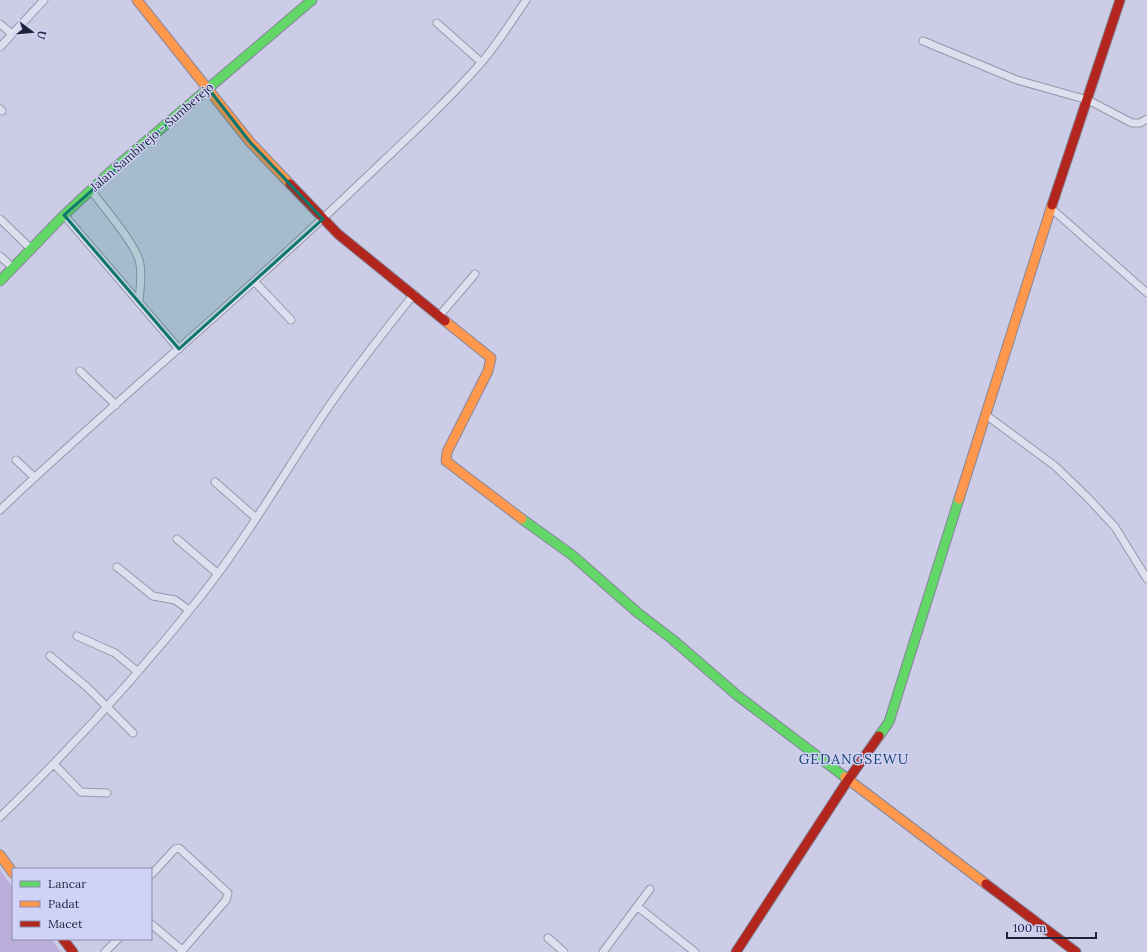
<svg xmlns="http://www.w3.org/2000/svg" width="1147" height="952" font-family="Lora,serif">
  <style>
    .green { fill: #baadd9 }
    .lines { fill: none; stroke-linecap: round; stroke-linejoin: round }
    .street-casing { stroke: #9597ab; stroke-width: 9 }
    .fast-casing { stroke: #85879b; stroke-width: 11 }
    .slow-casing { stroke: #85879b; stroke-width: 11 }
    .jam-casing { stroke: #85879b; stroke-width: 11 }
    .street { stroke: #dedfee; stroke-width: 7 }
    .fast { stroke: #63d668; stroke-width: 9 }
    .slow { stroke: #ff974d; stroke-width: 9 }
    .jam { stroke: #b3261e; stroke-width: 9 }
    .marked { fill: #0f766e; fill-opacity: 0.2; stroke: #0f766e; stroke-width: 3; stroke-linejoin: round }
    .labels { text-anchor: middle; stroke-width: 3; stroke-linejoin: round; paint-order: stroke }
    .street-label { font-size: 12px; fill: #1d243a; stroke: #d1d2f7 }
    .quarter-label { font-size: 14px; letter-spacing: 1px; fill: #194369; stroke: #d1d2f7 }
  </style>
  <rect width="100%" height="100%" fill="#cccce6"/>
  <path class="green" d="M0 870 13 888V939H51L61 952H0Z"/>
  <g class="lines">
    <defs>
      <path id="street" d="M437 23 481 62
        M0 24 12 34
        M923 41 1017 80 1088 100 1132 123H1140L1147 119
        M0 47 44 0
        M0 109 2 111
        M91 190C103 207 137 245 140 264 142 277 140 289 139 301
        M1052 209 1147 293
        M64 215 179 349
        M0 219 31 249
        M0 256 13 268
        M255 282 291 320
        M440 315 475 274
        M80 371 116 405
        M986 415 1055 466 1088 498 1115 527 1147 579
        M16 460 34 477
        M215 482 256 518
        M0 510C117 399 242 297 358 185 400 145 443 106 481 63 498 43 512 21 526 0
        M177 539 217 573
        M117 567 153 596 175 600 189 610
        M77 636 115 653 138 672
        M50 656 88 688 133 733
        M54 764 81 792 107 793
        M0 817C72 748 139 674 201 596 246 539 283 475 323 415 351 373 382 334 414 294
        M151 875 175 849 179 848 228 893 226 900 181 952
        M638 907 695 952
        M151 924 182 950
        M548 938 564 952
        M105 952 118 939
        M603 952 650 889"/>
      <path id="fast" d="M0 281 62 217 110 172 312 0
        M522 519 572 555 638 613 672 639 738 696 845 777
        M879 736 889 722 959 499"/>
      <path id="slow" d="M137 0 250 142 290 184
        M445 321 491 358 488 371 447 452 446 461 522 519
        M959 499 1052 205
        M845 777 986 884
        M0 855 13 873"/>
      <path id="jam" d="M290 184 338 234 445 321
        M1052 205 1120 0
        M986 884 1076 952
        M63 939 73 952
        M736 952 848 780 879 736"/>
    </defs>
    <use href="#street" class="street-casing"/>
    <use href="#fast" class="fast-casing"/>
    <use href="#slow" class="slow-casing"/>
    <use href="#jam" class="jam-casing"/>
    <use href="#street" class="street"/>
    <use href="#fast" class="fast"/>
    <use href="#slow" class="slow"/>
    <use href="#jam" class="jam"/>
  </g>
  <path class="marked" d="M208 88 250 142 323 219 179 349 64 215Z"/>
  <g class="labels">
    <g class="street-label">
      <text transform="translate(152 137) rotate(-41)" y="4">Jalan Sambirejo - Sumberejo</text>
    </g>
    <g class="quarter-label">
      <text x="854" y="764">GEDANGSEWU</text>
    </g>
  </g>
  <rect x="12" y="868" width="140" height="72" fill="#d1d2f7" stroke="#898cab"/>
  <rect x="20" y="881" width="20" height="6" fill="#63d668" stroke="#898cab"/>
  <text x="48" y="888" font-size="12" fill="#1d243a">Lancar</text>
  <rect x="20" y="901" width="20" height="6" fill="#ff974d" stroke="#898cab"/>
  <text x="48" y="908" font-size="12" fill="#1d243a">Padat</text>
  <rect x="20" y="921" width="20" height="6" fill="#b3261e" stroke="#898cab"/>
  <text x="48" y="928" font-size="12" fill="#1d243a">Macet</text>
  <g transform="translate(32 32) rotate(106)" stroke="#d1d2f7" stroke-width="3" paint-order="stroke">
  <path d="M0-3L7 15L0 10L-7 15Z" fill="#1d243a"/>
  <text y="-6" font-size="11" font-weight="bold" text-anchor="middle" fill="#1d243a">U</text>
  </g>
  <path d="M1007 932v6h89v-6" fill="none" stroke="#1d243a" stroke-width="2"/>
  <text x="1013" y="932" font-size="12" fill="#1d243a" stroke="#d1d2f7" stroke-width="3" paint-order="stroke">100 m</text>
</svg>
